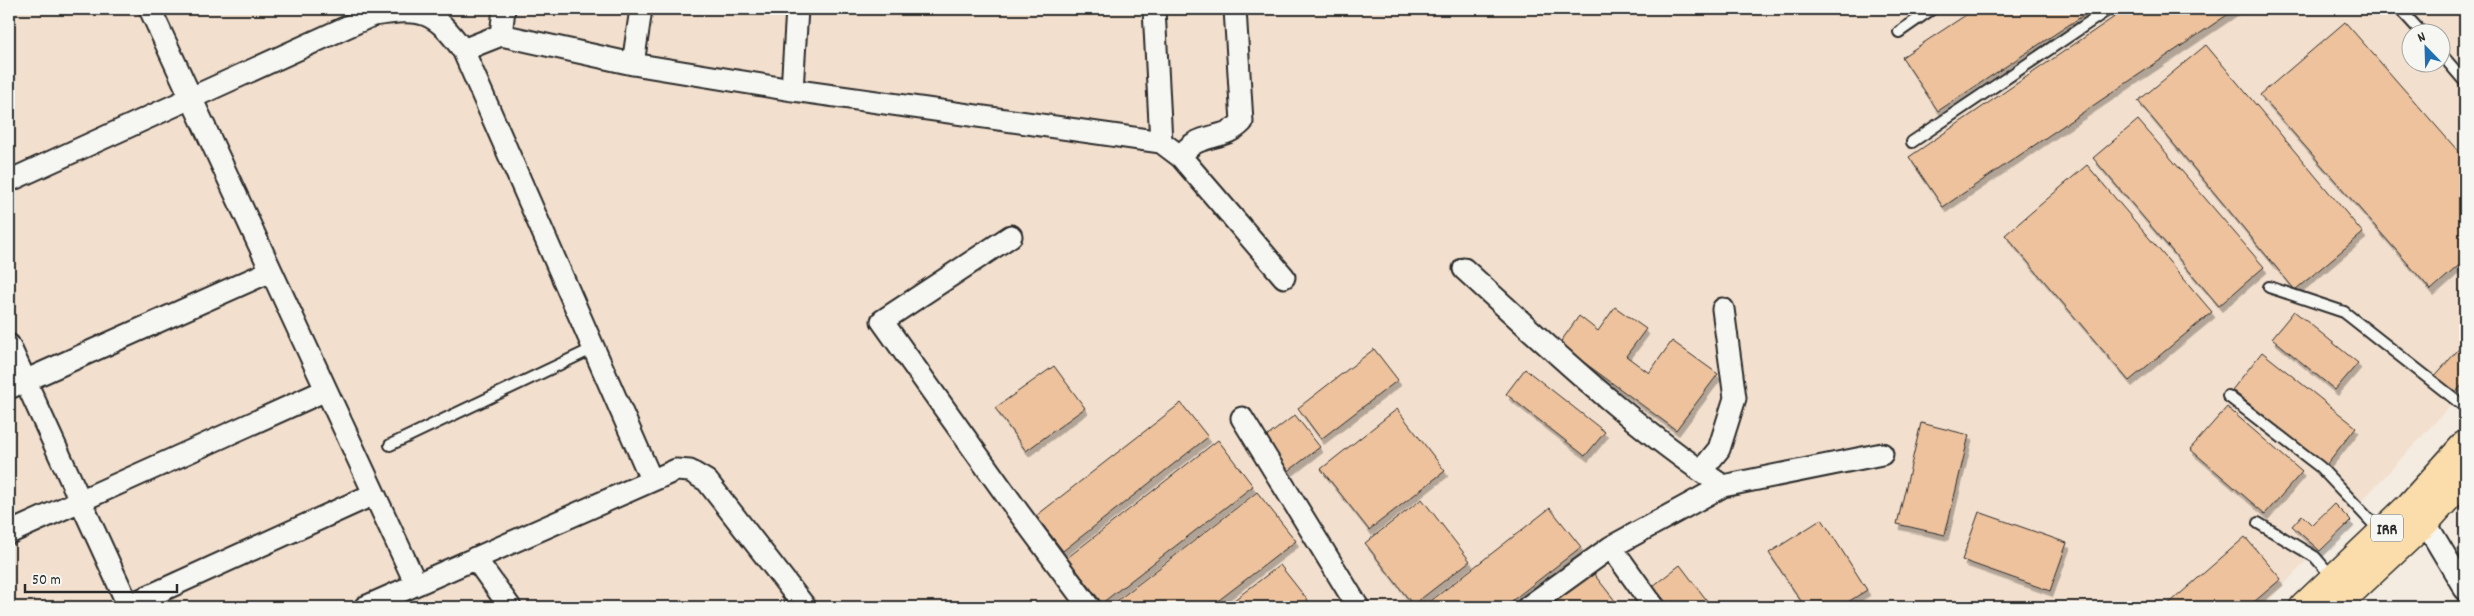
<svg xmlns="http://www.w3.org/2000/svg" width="2474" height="616" font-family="Dekko,sans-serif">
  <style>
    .built { fill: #f2dfcd; fill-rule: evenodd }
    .building { fill: #edc29d; stroke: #2b2b2b; filter: url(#shadow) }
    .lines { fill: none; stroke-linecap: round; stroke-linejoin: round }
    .lane-casing { stroke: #2b2b2b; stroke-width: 14 }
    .street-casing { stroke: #2b2b2b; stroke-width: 25 }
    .primary-casing { stroke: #2b2b2b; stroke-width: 31 }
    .lane { stroke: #f6f6f2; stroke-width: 10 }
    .street { stroke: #f6f6f2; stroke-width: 21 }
    .primary { stroke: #faddab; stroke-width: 28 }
    .labels { text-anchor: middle; stroke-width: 4; stroke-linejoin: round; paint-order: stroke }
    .shield { fill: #f6f6f2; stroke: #686867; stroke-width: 1 }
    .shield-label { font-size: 16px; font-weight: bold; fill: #2b2b2b }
  </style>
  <defs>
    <filter id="shadow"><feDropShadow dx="3" dy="5.5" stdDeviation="0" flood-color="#0004"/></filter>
  </defs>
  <rect width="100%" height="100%" fill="#f4ece1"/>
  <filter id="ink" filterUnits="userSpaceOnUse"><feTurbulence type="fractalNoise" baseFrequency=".02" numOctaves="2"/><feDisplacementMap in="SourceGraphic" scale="10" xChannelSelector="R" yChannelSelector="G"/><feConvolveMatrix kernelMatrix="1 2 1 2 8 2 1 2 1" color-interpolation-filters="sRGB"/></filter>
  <g filter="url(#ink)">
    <path class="built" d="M9 9H2465V390L2263 607H9ZM2412 32H2442V62H2412Z"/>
    <path class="building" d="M1975 9H2093L1938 111 1902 57Z
      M2126 9H2236L1943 207 1909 157Z
      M2345 22 2465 159V260L2431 290 2260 95Z
      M2206 45 2363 233 2295 290 2138 101Z
      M2138 120 2264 267 2219 306 2093 158Z
      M2087 165 2212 312 2129 381 2005 235Z
      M1615 307 1646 329 1626 356 1649 373 1672 341 1718 374 1676 430 1559 344 1579 316 1598 331Z
      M2294 311 2358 363 2335 390 2272 338Z
      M2465 342V382L2453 395 2433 378Z
      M1374 349 1398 380 1321 439 1298 408Z
      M2262 352 2356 427 2326 465 2232 390Z
      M1054 366 1085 408 1026 451 995 408Z
      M1525 369 1605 432 1585 456 1506 394Z
      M1181 403 1208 437 1063 551 1036 516Z
      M2227 407 2302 472 2265 514 2190 449Z
      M1397 409 1445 471 1369 530 1321 469Z
      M1295 415 1320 447 1286 473 1261 441Z
      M1921 423 1969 435 1945 535 1897 524Z
      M1218 440 1253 486 1102 603 1067 558Z
      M1257 492 1296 541 1210 607H1109Z
      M1422 499 1470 561 1413 605 1365 543Z
      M2334 504 2351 521 2320 551 2292 526 2302 515 2312 525Z
      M1550 508 1581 547 1504 607H1423Z
      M1979 512 2067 543 2050 591 1962 560Z
      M1822 519 1867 590 1840 607H1805L1769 553Z
      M2245 537 2281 579 2248 607H2165Z
      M1280 565 1313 607H1225Z
      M1680 565 1712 607H1670L1653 586Z
      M1589 568 1620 607H1538Z"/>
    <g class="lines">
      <defs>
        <path id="lane" d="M2400 9 2421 32
          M1899 32 1932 9
          M2442 55 2465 82
          M1912 142 2109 9
          M2269 287 2344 312 2465 407
          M2228 396 2320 467 2381 532
          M390 445 594 348
          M2258 523 2315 557 2333 578"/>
        <path id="street" d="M150 9 416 584
          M1154 9 1161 142
          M501 35 504 9
          M463 50 501 35 633 64 792 90 1161 142 1181 157 1284 277
          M633 64 641 9
          M792 90 797 9
          M1181 157C1198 130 1222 143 1242 122L1235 9
          M9 181 373 15C422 8 433 9 463 50L651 479
          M1011 236 882 321 1019 513 1089 607
          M1464 269C1547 345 1629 424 1723 486
          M9 345 129 607
          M9 388 271 271
          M1242 418 1358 607
          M1701 471 1719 449 1735 398 1723 309
          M2415 512 2425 522 2465 589
          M9 533 326 390
          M1611 547 1654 607
          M475 558 510 607
          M125 607 374 494
          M365 607 676 470 690 471 707 481 805 607
          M1528 607 1611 547 1723 486 1882 454"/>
        <path id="primary" d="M2304 607 2410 506 2465 445
          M2334 607 2425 522 2465 478"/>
      </defs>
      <use href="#lane" class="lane-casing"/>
      <use href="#street" class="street-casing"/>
      <use href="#primary" class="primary-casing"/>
      <use href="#lane" class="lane"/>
      <use href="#street" class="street"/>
      <use href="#primary" class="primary"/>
    </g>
  </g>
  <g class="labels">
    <rect class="shield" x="2371" y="514.5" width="32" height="27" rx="4"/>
    <g class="shield-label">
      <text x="2387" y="534">IRR</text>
    </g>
  </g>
  <rect width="2474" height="616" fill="none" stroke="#f6f6f2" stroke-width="30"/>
  <rect x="15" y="15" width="2444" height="586" fill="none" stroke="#2b2b2b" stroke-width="2" filter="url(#ink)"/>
  <g transform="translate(2426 48) rotate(337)"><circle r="24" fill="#f6f6f2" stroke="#a5a5a2"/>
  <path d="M0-4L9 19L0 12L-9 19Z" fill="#1f6fb2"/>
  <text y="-8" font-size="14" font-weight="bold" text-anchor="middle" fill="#2b2b2b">N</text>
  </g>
  <path d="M25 584v8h152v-8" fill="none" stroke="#2b2b2b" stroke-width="2.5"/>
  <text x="32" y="584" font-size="15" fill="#2b2b2b" stroke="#f6f6f2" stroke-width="4" paint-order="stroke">50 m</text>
</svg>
